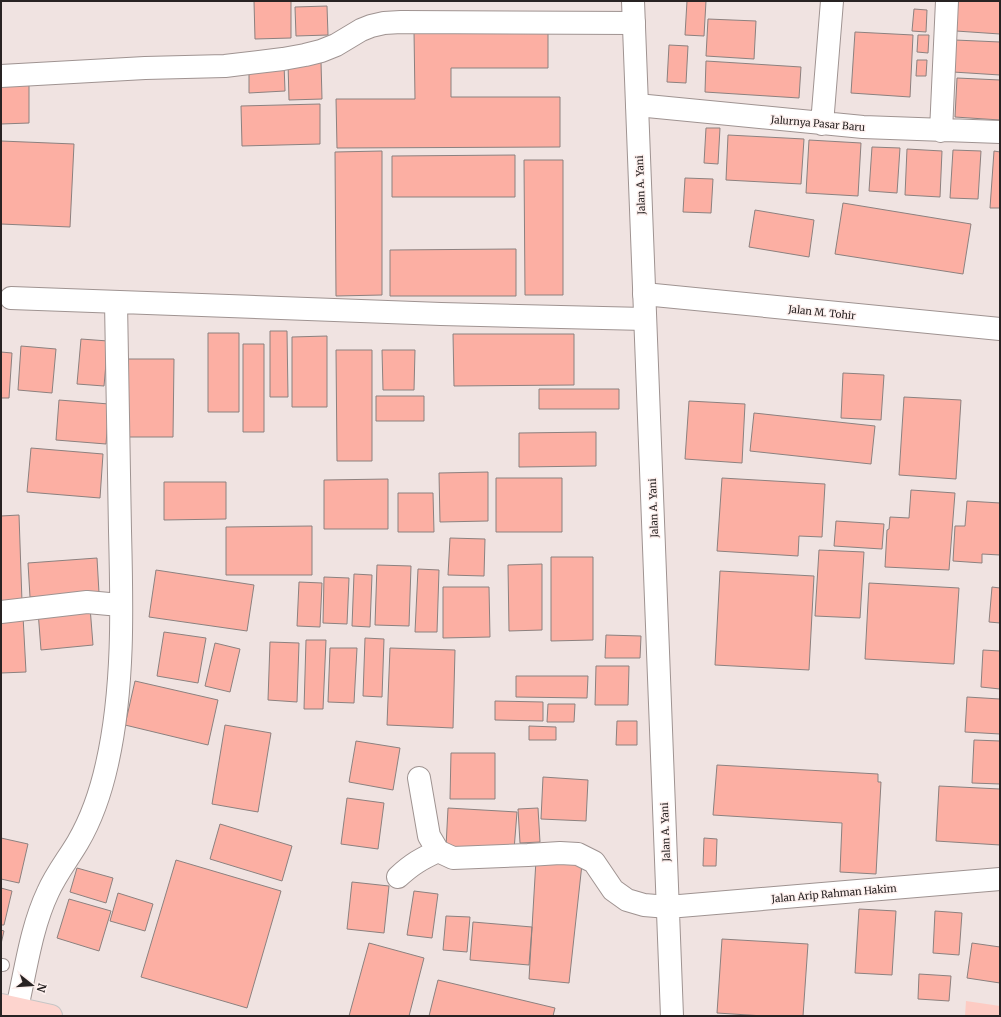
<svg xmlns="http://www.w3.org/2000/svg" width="1001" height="1017" font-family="Merriweather,serif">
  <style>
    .green { fill: #fdcbc3 }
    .building { fill: #fcafa3; stroke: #8c817f }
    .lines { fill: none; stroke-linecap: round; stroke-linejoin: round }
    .service-casing { stroke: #9f9391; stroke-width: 14 }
    .minor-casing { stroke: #9f9391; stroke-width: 24 }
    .tertiary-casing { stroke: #9f9391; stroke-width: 24 }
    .primary-casing { stroke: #c7c6c6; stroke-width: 24 }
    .service { stroke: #fff; stroke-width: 12 }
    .minor { stroke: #fff; stroke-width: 22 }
    .tertiary { stroke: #fff; stroke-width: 22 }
    .primary { stroke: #fdd4ce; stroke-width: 22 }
    .labels { text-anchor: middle; stroke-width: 3; stroke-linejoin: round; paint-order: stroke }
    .street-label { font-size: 10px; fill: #282323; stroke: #fdf0ee }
  </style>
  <rect width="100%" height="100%" fill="#f0e3e1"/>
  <path class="green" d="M966 1001 1000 1006V1016H965Z"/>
  <path class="building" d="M254 1H291V38L255 39Z
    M687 1H706L704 36 685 35Z
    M958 1H1000V34L956 31Z
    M327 6 328 35 296 36 295 7Z
    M914 9 927 10 926 32 912 31Z
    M708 19 756 21 754 59 706 56Z
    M414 31H548V68H451V97H560V147L337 148 336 99H415Z
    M855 32 913 35 910 97 851 93Z
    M918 35H929L928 53 917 52Z
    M955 40 1000 42V75L953 72Z
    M669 45 688 46 686 83 667 82Z
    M917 60H927L926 76H916Z
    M706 61 801 67 799 98 705 92Z
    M321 62 322 99 289 100 288 63Z
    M284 64 285 91 249 93V65Z
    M957 78 1000 80V120L955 117Z
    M29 83V123L1 124V84Z
    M320 104V144L242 146 241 106Z
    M706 128H720L718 164 704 163Z
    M728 135 804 139 801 184 726 180Z
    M809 140 861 143 858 196 806 193Z
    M1 141 74 144 70 227 1 224Z
    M872 147 900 148 897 193 869 191Z
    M907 149 942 151 940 197 905 195Z
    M953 150 981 151 978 199 950 198Z
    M382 151V295L336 296 335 152Z
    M994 151 1000 152V208H990Z
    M515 155V197H392V156Z
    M524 160H563V295H525Z
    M685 178 713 179 711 213 683 212Z
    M843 203 971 224 963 274 835 254Z
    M755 210 814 220 809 257 749 247Z
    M516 249V296H390V250Z
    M270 331H287L288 397H270Z
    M208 333H239V412H208Z
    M453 334H574V385L454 386Z
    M327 336V407H292V337Z
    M81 339 108 341 104 386 77 384Z
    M243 344H264V432H243Z
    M21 346 56 349 52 393 18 390Z
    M336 350H372V461H337Z
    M382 350H415L414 390H383Z
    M1 352 12 353 9 398H1Z
    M120 359H174L173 437H121Z
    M843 373 884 375 881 420 841 418Z
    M539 389H619V409H539Z
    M376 396H424V421H376Z
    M904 397 961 400 956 479 899 475Z
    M59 400 109 404 106 444 56 440Z
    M689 401 745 404 742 463 685 459Z
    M754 413 875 426 871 464 750 451Z
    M596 432V466L519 467V433Z
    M31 448 103 454 100 498 27 492Z
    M488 472V521L440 522 439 473Z
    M496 478H562V532H496Z
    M722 478 825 484 822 537 799 536 798 556 717 551Z
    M388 479V529H324V480Z
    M164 482H226V519L164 520Z
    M911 490 955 493 949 570 885 567 887 530 889 529 890 517 909 518Z
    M398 493H433L434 532H398Z
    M967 501 1000 503V555L982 554V563L953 561 955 526H965Z
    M19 515 22 602 1 603V516Z
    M836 521 884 524 882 549 834 546Z
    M312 526V575H226V527Z
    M450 538 485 539 484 576 448 575Z
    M819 550 864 552 860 618 815 616Z
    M551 557H593V640L551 641Z
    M97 558 99 593 30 597 28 563Z
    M542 564V630L509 631 508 565Z
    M377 565 411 566 409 626 375 625Z
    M418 569 439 570 437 632H415Z
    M156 570 254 585 247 631 149 617Z
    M720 571 814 576 809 670 715 665Z
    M354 574 372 575 370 627 352 626Z
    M324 577 349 578 347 624 323 623Z
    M299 582 322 583 320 627 297 626Z
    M869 583 959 588 954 664 865 659Z
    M443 587H489L490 637 443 638Z
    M992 587 1000 588V623L989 622Z
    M90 607 93 645 41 650 38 611Z
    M23 616 26 672 1 673V618Z
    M164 632 206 638 198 683 157 676Z
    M606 635 641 636 640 658H605Z
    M365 638 384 639 382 697 363 696Z
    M306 640H326L323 709H304Z
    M270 642 299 643 297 702 268 700Z
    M215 643 240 649 230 692 205 686Z
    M330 648H357L354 703 328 702Z
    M390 648 455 650 453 728 387 725Z
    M983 650 1000 651V689L981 687Z
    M596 666H629L628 705H595Z
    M516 676H588L587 698 516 697Z
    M135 681 218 700 208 745 125 725Z
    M967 697 1000 699V734L965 732Z
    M495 701 543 702V721L495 720Z
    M548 704H575L574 722H547Z
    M617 721H637V745H616Z
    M225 725 271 733 258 812 212 804Z
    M529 726 556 727V740H529Z
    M974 740 1000 741V784L972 783Z
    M356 741 400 748 393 790 349 782Z
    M451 753H495V799H450Z
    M717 765 878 774V782H881L876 874 840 872 842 823 713 815Z
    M543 777 588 780 586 821 541 819Z
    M939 786 1000 789V845L936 841Z
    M347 798 384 803 378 849 341 844Z
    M448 808 517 812 514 850 446 847Z
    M538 808 540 842 520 843 518 809Z
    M220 824 292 846 282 881 210 859Z
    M1 838 28 844 19 883 1 879Z
    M704 838 717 839 716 866H703Z
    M176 860 281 891 247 1008 141 977Z
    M536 860 582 864 569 983 529 979Z
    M77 868 113 878 106 903 70 892Z
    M352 882 389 886 384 933 347 929Z
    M1 888 12 891 4 925H1Z
    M414 891 438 894 432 938 407 935Z
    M118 893 153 904 145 931 110 921Z
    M69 899 111 911 99 951 57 938Z
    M859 909 896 911 892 975 855 973Z
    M935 911 962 913 959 955 933 953Z
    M446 916 470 917 467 952 443 950Z
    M473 922 532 927 529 965 470 960Z
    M1 930 4 931 1 944Z
    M722 939 808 944 803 1016H764L717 1013Z
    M369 943 424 958 409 1016H349Z
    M972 943 1000 947V983L967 978Z
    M919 974 951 976 949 1001 918 999Z
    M438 980 555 1008 553 1016H429Z"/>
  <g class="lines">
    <defs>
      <path id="service" d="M1 965H3"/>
      <path id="minor" d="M1 76 145 68 225 66 283 59 305 55 321 51 336 45 361 30 371 26 384 23 401 22 634 23
        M637 105 863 127 1000 132
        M822 124 832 1
        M941 131 947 1
        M644 294 1000 329
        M11 298 441 314 645 319
        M1 612 87 602 120 605
        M419 778 429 836 438 851 453 858 528 855 560 853 578 854 594 862 613 890 627 900 644 905 668 907
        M398 877C412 864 421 859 438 851
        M17 1008C26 969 31 928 48 892 56 874 68 859 78 842 92 818 101 791 107 764 124 689 122 607 120 531 119 455 117 378 116 302"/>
      <path id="tertiary" d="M633 1 672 1016
        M668 907 1000 879"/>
      <path id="primary" d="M1 1005 51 1016"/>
    </defs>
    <use href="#service" class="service-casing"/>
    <use href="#minor" class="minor-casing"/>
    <use href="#tertiary" class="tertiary-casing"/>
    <use href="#primary" class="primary-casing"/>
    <use href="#service" class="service"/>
    <use href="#minor" class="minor"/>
    <use href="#tertiary" class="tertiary"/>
    <use href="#primary" class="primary"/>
  </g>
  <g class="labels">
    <g class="street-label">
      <text transform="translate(818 123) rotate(5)" y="4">Jalurnya Pasar Baru</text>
      <text transform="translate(640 185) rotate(-92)" y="4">Jalan A. Yani</text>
      <text transform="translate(822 312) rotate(6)" y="4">Jalan M. Tohir</text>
      <text transform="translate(653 508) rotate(-92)" y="4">Jalan A. Yani</text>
      <text transform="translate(665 832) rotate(-92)" y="4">Jalan A. Yani</text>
      <text transform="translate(834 893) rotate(-5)" y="4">Jalan Arip Rahman Hakim</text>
    </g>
  </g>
  <rect width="1001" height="1017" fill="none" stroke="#282323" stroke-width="4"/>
  <g transform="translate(32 985) rotate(107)" stroke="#fdf0ee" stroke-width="3" paint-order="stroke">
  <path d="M0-3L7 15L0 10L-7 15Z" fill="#282323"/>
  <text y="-6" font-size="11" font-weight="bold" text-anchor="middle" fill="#282323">N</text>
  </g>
</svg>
